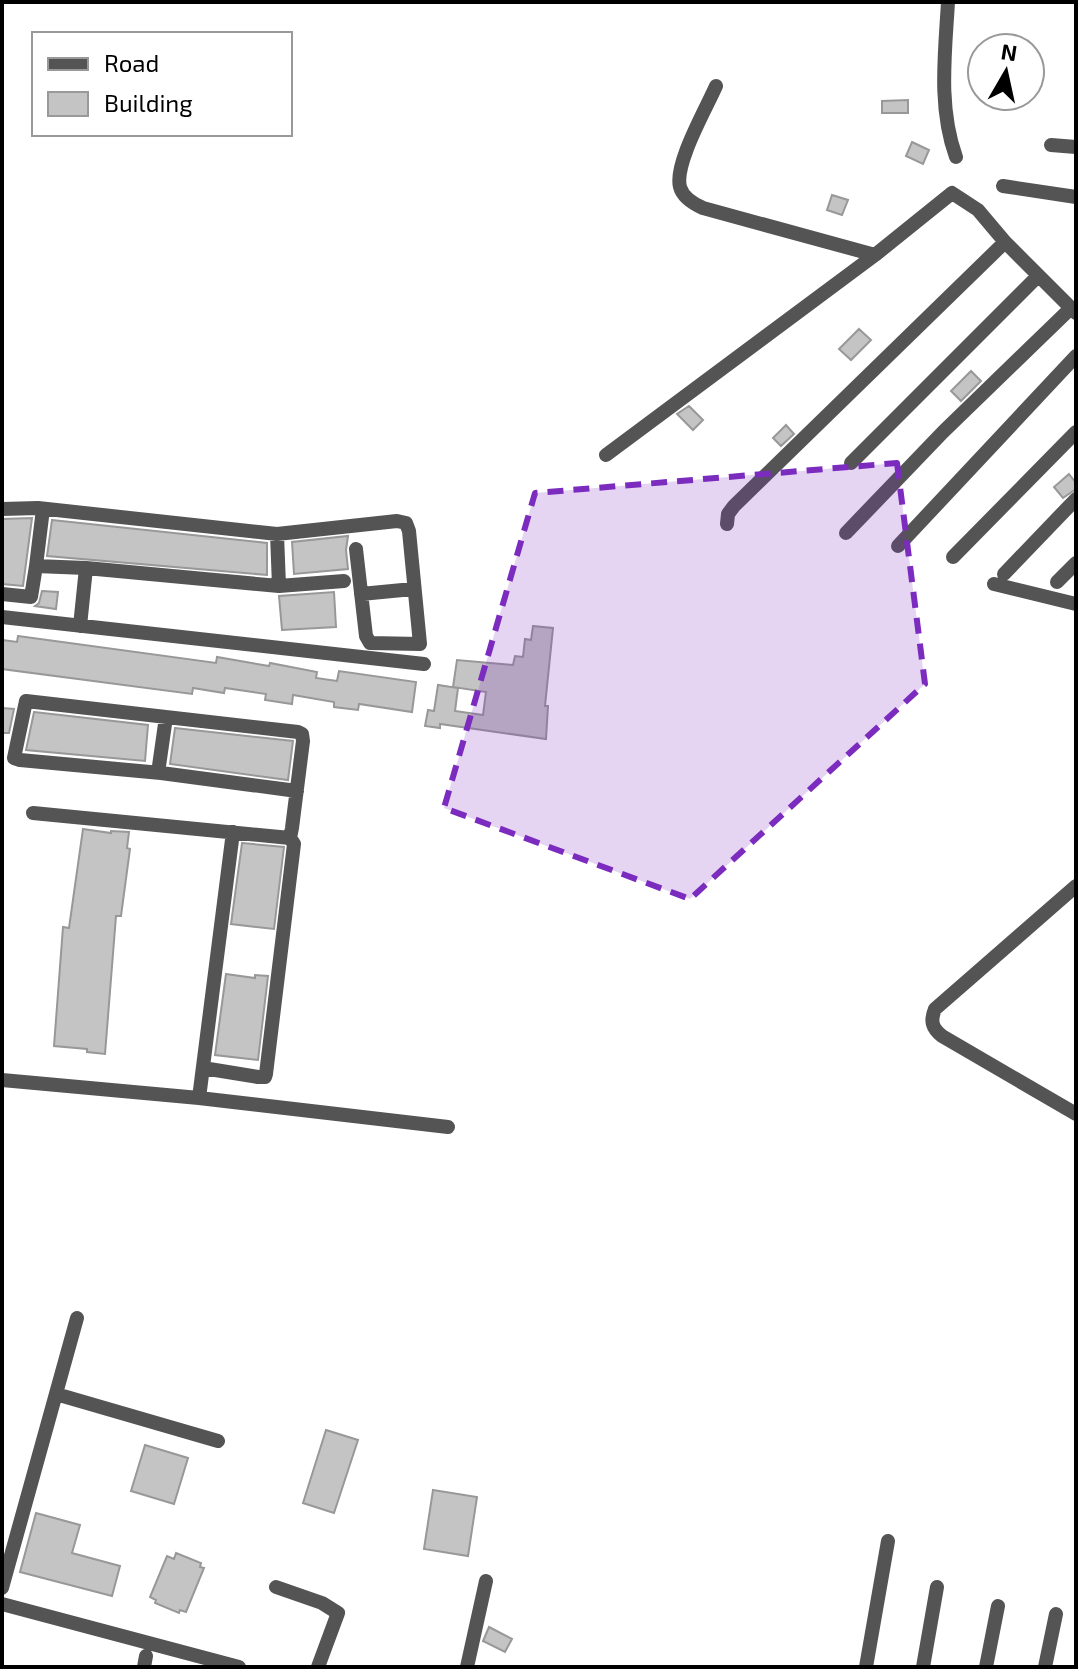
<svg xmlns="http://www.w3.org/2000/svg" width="1078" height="1669" font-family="'Exo 2',sans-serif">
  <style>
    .building { fill: #c4c4c4; stroke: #989898; stroke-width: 2 }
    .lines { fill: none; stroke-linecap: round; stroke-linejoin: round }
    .minor { stroke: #545454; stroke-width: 14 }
    .marked { fill: #7b2cbf; fill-opacity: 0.2; stroke: #7b2cbf; stroke-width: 6; stroke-dasharray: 16 10; stroke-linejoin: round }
  </style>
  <rect width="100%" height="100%" fill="#fff"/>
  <path class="building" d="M908 100V113H882V101Z
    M912 142 929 150 923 164 906 156Z
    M832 195 848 200 842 215 827 210Z
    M859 329 871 340 851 360 839 349Z
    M971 371 981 381 961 401 951 391Z
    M689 406 703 420 693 430 677 414Z
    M786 425 794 434 781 446 773 438Z
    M1069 474 1076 483V489L1063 498 1054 487Z
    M32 518 23 586 2 584V519Z
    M52 520 267 543V575L47 556Z
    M348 536 346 550 348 569 294 574 292 542Z
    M42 591 58 592 56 609 35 606 39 603Z
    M334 592 336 627 282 630 279 596Z
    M533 626 553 628 545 706H548L546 739 440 724V728L425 726 428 710 434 711 438 685 458 688 455 711 483 715 486 692 453 687 457 660 513 665 515 656 523 657 525 639 531 640Z
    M18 636 216 663 217 657 269 666 270 663 317 672 316 678 337 681 339 671 416 682 412 712 359 704 358 710 334 707V702L293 695 292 704 265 700 266 694 225 688 224 693 193 688 192 694 2 669V640L17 642Z
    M2 708 14 709 9 733H2Z
    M34 712 148 725 145 761 26 750Z
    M175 728 293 741 288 780 170 764Z
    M83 829 111 833V831L129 832 127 848 130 849 121 916H116L105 1054 87 1052V1049L54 1046 63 927 69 928Z
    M242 843 284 847 274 929 231 924Z
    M226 974 255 978V975L268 976 258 1060 215 1055Z
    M326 1430 358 1440 334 1513 303 1503Z
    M145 1445 188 1458 174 1504 131 1491Z
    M433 1490 477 1497 468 1556 424 1549Z
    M36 1513 80 1525 72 1553 120 1566 112 1596 20 1572Z
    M176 1553 201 1563 200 1567 204 1568 186 1612 180 1610 179 1613 155 1603 156 1600 150 1597 167 1556 174 1559Z
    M489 1627 512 1639 505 1652 483 1641Z"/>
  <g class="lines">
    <path class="minor" d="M948 2C945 54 938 107 956 157
      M716 86C706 109 674 164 680 187 683 198 694 204 703 208L875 255
      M1051 145 1076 147
      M1003 186 1076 197
      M606 455 875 255 952 193 978 210 1005 242 1076 313
      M851 463 1038 276
      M2 509 38 508 277 534 397 521 406 523 409 531 420 644 370 643 366 636 356 549
      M43 509 36 566 86 568
      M727 524 728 514 734 506 1005 242
      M846 533 943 432 1071 308
      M277 534 279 586 344 581
      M898 546 1076 356
      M953 557 1076 432
      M1004 574 1076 499
      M1057 582 1076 563
      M994 584 1076 604
      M2 594 31 597 36 566
      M361 594 413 589
      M2 617 424 664
      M80 626 86 568 279 586
      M158 773 166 717
      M33 813 290 838 292 828 303 741 302 734 298 732 26 701 14 758 20 760 161 773 297 791
      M1076 886 935 1009C930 1021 932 1028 942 1036L1076 1114
      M203 1068 258 1077H265L266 1074 294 844 290 838
      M2 1080 199 1098 448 1127
      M199 1098 233 832
      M56 1394 218 1441
      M276 1587 322 1603 338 1613 318 1667
      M2 1588 77 1318
      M2 1604 239 1667
      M144 1667 146 1656
      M467 1667 486 1581
      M866 1667 888 1541
      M923 1667 937 1587
      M986 1667 998 1606
      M1045 1667 1056 1614"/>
  </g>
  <path class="marked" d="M897 463 925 684 690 899 444 808 535 493Z"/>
  <rect width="1078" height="1669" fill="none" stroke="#000000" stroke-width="8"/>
  <rect x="32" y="32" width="260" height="104" fill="#ffffff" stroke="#999999" stroke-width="2"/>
  <rect x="48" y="58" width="40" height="12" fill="#545454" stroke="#999999" stroke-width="2"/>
  <text x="104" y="72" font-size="24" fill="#000000">Road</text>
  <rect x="48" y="92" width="40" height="24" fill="#c4c4c4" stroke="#999999" stroke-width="2"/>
  <text x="104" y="112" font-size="24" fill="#000000">Building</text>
  <g transform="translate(1006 72) rotate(9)"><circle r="38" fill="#ffffff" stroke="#999999" stroke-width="2"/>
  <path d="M0-6L14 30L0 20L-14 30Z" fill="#000000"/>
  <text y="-12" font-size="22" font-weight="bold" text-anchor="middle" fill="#000000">N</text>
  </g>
</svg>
